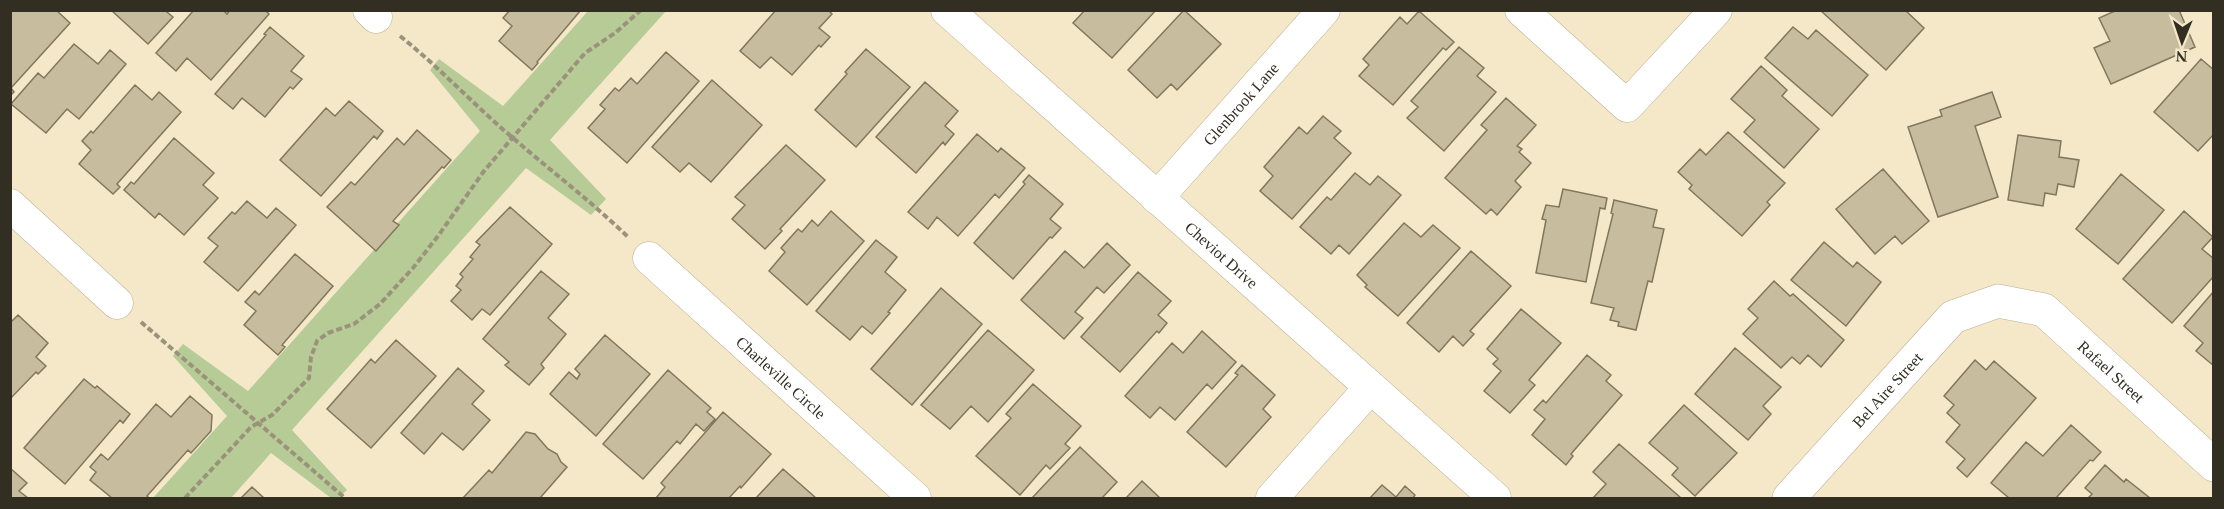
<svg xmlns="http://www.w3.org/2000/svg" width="2224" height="509" font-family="'Times New Roman',serif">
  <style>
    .green { fill: #b6cb95 }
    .building { fill: #c7bc9e; stroke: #81775b; stroke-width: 1.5 }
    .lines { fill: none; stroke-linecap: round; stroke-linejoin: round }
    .street-casing { stroke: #baaf92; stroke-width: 33 }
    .secondary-casing { stroke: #baaf92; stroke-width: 34 }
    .path { stroke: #9b927c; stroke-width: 4; stroke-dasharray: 6 3; stroke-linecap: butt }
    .street { stroke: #fff; stroke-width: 32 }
    .secondary { stroke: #fff; stroke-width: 33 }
    .labels { text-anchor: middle; stroke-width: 4.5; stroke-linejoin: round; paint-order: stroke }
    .street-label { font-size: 16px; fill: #332e22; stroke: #f4e8c9 }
  </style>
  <rect width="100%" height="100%" fill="#f4e8c9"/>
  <path class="green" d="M588 11H666L550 140 606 199 591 215 526 168 292 430 347 490 338 498H331L271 453 231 498H153L227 416 173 356 183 344 248 391 480 131 430 70 439 59 503 106Z"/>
  <path class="building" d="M11 10H56L70 23 11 88 14 92 10 96V12Z
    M111 10H168L167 12 173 17 148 44Z
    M194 10H223L227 14 230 10H265L269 14 211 80 187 58 176 71 156 53Z
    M510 10H581L537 62 538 63 532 70 499 41 512 26 503 18Z
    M776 10H828L832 14 819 28 830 37 821 47 819 45 792 75 771 57 760 68 740 51Z
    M1085 10H1156L1112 58 1073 23Z
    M1184 10 1221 44 1177 90 1171 84 1157 98 1128 70Z
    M1820 10H1905L1924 28 1886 70Z
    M2117 10H2179L2195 47 2111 84 2094 48 2110 41 2099 18Z
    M1419 11 1454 42 1446 50 1443 48 1393 105 1359 76 1369 65 1363 59 1400 17 1407 24Z
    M270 27 304 56 291 71 302 79 293 89 290 87 265 117 242 98 233 109 215 94 266 35 264 34Z
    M1793 27 1808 39 1816 30 1868 75 1832 116 1765 58Z
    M74 44 98 64 110 50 126 64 79 119 67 109 46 133 11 104 38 73 44 78Z
    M1459 47 1484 68 1477 76 1496 92 1444 151 1407 118 1418 107 1411 101Z
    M866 49 910 87 856 147 815 110 847 74 845 72Z
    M666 52 699 81 627 163 588 128 605 109 600 105 615 88 619 91 631 78 637 84Z
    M2201 59 2214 70V134L2198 151 2154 112Z
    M1761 66 1787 90 1782 96 1819 129 1784 168 1744 132 1755 120 1731 99Z
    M712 80 762 125 711 182 689 163 680 172 652 147Z
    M925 82 958 111 945 126 954 134 945 145 943 142 916 173 876 137Z
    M135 85 152 100 159 92 181 112 117 184 120 187 113 194 79 164 91 150 82 141 91 131 93 133Z
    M1992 92 2001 117 1975 126 1998 197 1938 217 1908 127 1942 116 1940 110Z
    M1506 98 1536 125 1517 146 1522 149 1519 152 1531 163 1515 181 1521 187 1497 215 1491 209 1486 214 1445 178 1487 130 1481 125Z
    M349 101 383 131 377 139 374 136 321 196 280 160 326 108 335 116Z
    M1323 116 1341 131 1334 138 1351 153 1292 219 1260 191 1273 176 1264 167 1299 127 1307 134Z
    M417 130 451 160 444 168 442 167 393 221 399 225 376 251 327 207 351 182 355 185 397 138 404 145Z
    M1728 132 1785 183 1767 202 1770 205 1742 236 1689 189 1692 185 1678 172 1700 149 1706 155Z
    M977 134 998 152 1001 148 1025 168 999 198 995 194 958 236 937 217 928 229 908 212Z
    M2018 135 2061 141 2059 157 2079 160 2074 187 2058 184 2056 195 2045 193 2043 206 2008 200Z
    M174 138 214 173 203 185 218 198 184 235 159 213 155 218 124 190 131 182 134 184Z
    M786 145 825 180 780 229 782 231 765 249 732 219 745 205 735 197Z
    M1883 169 1929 221 1902 244 1895 236 1875 254 1836 209Z
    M1355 173 1370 185 1378 176 1401 195 1349 254 1339 245 1331 254 1300 227 1327 197 1331 200Z
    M2121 174 2164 210 2118 264 2076 229Z
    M1029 175 1063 204 1050 219 1061 228 1052 238 1050 237 1013 279 974 243 1025 184 1023 182Z
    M1563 189 1607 198 1605 209 1600 208 1586 282 1536 273 1546 220 1542 219 1546 205 1559 207Z
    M1614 200 1657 210 1653 227 1664 229 1652 282 1648 281 1636 330 1618 326 1619 322 1610 320 1614 308 1591 303 1613 214 1611 213Z
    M247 201 267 218 276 208 296 225 238 291 204 262 218 246 208 238 232 212 235 214Z
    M510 207 552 244 490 315 482 309 472 320 451 301 461 290 456 286 463 277 460 274 473 259 470 257 480 245 476 242Z
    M831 211 864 241 807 305 769 271 785 252 781 248 798 229 802 232 812 220 818 226Z
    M2184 211 2213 237 2202 249 2214 259V276L2172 323 2123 279Z
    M1404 223 1421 237 1433 225 1460 248 1398 316 1365 287 1367 285 1357 275Z
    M876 240 897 257 885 272 906 290 888 312 890 313 872 334 862 326 850 340 816 311Z
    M1824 242 1853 267 1857 262 1881 282 1846 326 1791 280Z
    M1107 243 1130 265 1104 293 1097 287 1075 312 1083 318 1064 339 1021 300 1065 251 1084 268Z
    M1471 251 1511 286 1470 331 1474 334 1463 346 1453 336 1439 352 1407 323Z
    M295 254 333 286 282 345 285 347 278 355 244 325 256 311 245 302 255 291 259 295Z
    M541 271 569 294 548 318 566 334 541 364 544 368 529 385 505 365 509 362 483 339Z
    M1138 272 1171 301 1158 315 1167 323 1159 333 1157 331 1120 372 1081 337Z
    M1774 281 1790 296 1793 294 1844 340 1821 367 1808 355 1800 364 1792 357 1781 368 1743 334 1758 318 1748 309Z
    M941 288 982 324 912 405 871 369Z
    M2214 291V366L2196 351 2203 343 2184 326Z
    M1521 309 1561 343 1529 380 1535 385 1510 413 1484 391 1501 371 1493 364 1498 359 1487 349Z
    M18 315 48 343 36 357 46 366 38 374 36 372 10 399V323Z
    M988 330 1034 370 988 422 971 406 950 429 921 405Z
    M1202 331 1236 362 1212 389 1207 384 1175 420 1160 407 1150 418 1125 396 1172 343 1183 353Z
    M605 335 650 374 596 436 550 394 569 372 577 379 580 374 575 369Z
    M396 340 436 376 371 448 327 409 371 359 375 363Z
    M1735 348 1781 387 1763 406 1771 414 1748 440 1695 394Z
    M1587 355 1611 375 1606 381 1622 395 1571 454 1573 456 1566 465 1532 435 1545 419 1534 410 1543 400 1546 403Z
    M1975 360 1986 370 1994 361 2036 398 1967 477 1957 468 1965 459 1946 442 1960 425 1947 413 1954 405 1944 396Z
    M1242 365 1275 395 1263 409 1271 417 1226 467 1187 432 1238 375 1235 373Z
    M458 368 484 391 472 404 490 420 463 450 442 433 424 454 401 433Z
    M668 370 711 408 707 412 715 419 704 431 696 424 680 444 677 441 643 479 603 444Z
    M84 379 95 388 97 386 130 414 123 423 120 420 65 484 24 448Z
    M1033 384 1081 426 1065 444 1070 448 1050 469 1046 465 1020 495 976 456 1011 418 1006 414Z
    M190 396 212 415 211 431 191 453 188 450 147 496 149 498H112L90 480 96 472 90 467 101 454 108 460 156 404 171 417Z
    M1684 405 1737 453 1695 496 1672 475 1678 468 1649 443Z
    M723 412 771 454 741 488 740 486 729 498H656L665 487 661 483Z
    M2071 425 2101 452 2093 461 2090 460 2056 498H2009L1991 483 2026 442 2043 456Z
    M526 432 535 434 548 449 557 454 561 462 567 467 540 498H463L489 470 492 473Z
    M1619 444 1681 498H1593L1606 484 1593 472Z
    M1080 447 1117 482 1102 498H1032Z
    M2105 465 2124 482 2126 479 2150 498H2088L2092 494 2085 488Z
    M10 468 27 483 19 491 28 498H10Z
    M783 469 816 498H756Z
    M1142 481 1160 498H1126Z
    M1382 485 1396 497 1405 486 1415 495 1413 498H1370Z
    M252 487 264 498H241Z"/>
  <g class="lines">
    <defs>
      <g id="street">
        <path d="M369 10 376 17"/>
        <path id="s1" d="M947 10 1495 498"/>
        <path d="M1521 10 1627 106 1716 10"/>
        <path id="s2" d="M1157 198 1324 10"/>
        <path d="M10 205 117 303"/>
        <path id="s3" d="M649 258 915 498"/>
        <path d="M1272 498 1370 388"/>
      </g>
      <g id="secondary">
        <path id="s4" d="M1789 498 1953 317 1998 301 2044 310 2214 465"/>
      </g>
    </defs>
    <use href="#street" class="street-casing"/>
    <use href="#secondary" class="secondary-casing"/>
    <path class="path" d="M400 36C440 68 474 105 513 138 551 171 592 202 628 237
      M141 322 345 498
      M185 498 251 427 272 415 309 378 311 357 317 341 328 333 354 324 380 304 413 268 438 236 484 171 585 53 615 33 641 10"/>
    <use href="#street" class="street"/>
    <use href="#secondary" class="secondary"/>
  </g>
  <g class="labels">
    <g class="street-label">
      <text dy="6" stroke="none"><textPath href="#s2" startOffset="126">Glenbrook Lane</textPath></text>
      <text dy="6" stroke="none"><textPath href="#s1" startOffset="368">Cheviot Drive</textPath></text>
      <text dy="6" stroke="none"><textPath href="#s4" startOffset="430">Rafael Street</textPath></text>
      <text dy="6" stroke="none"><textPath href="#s3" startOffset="178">Charleville Circle</textPath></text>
      <text dy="6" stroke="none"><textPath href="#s4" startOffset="146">Bel Aire Street</textPath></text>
    </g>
  </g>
  <rect width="2224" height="509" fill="none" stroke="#332e22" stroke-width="24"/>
  <g transform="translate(2182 42) rotate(182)" stroke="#f4e8c9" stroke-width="4.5" paint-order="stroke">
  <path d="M0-4.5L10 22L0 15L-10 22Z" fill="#332e22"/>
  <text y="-9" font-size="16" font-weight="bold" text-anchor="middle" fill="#332e22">N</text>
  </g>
</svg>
